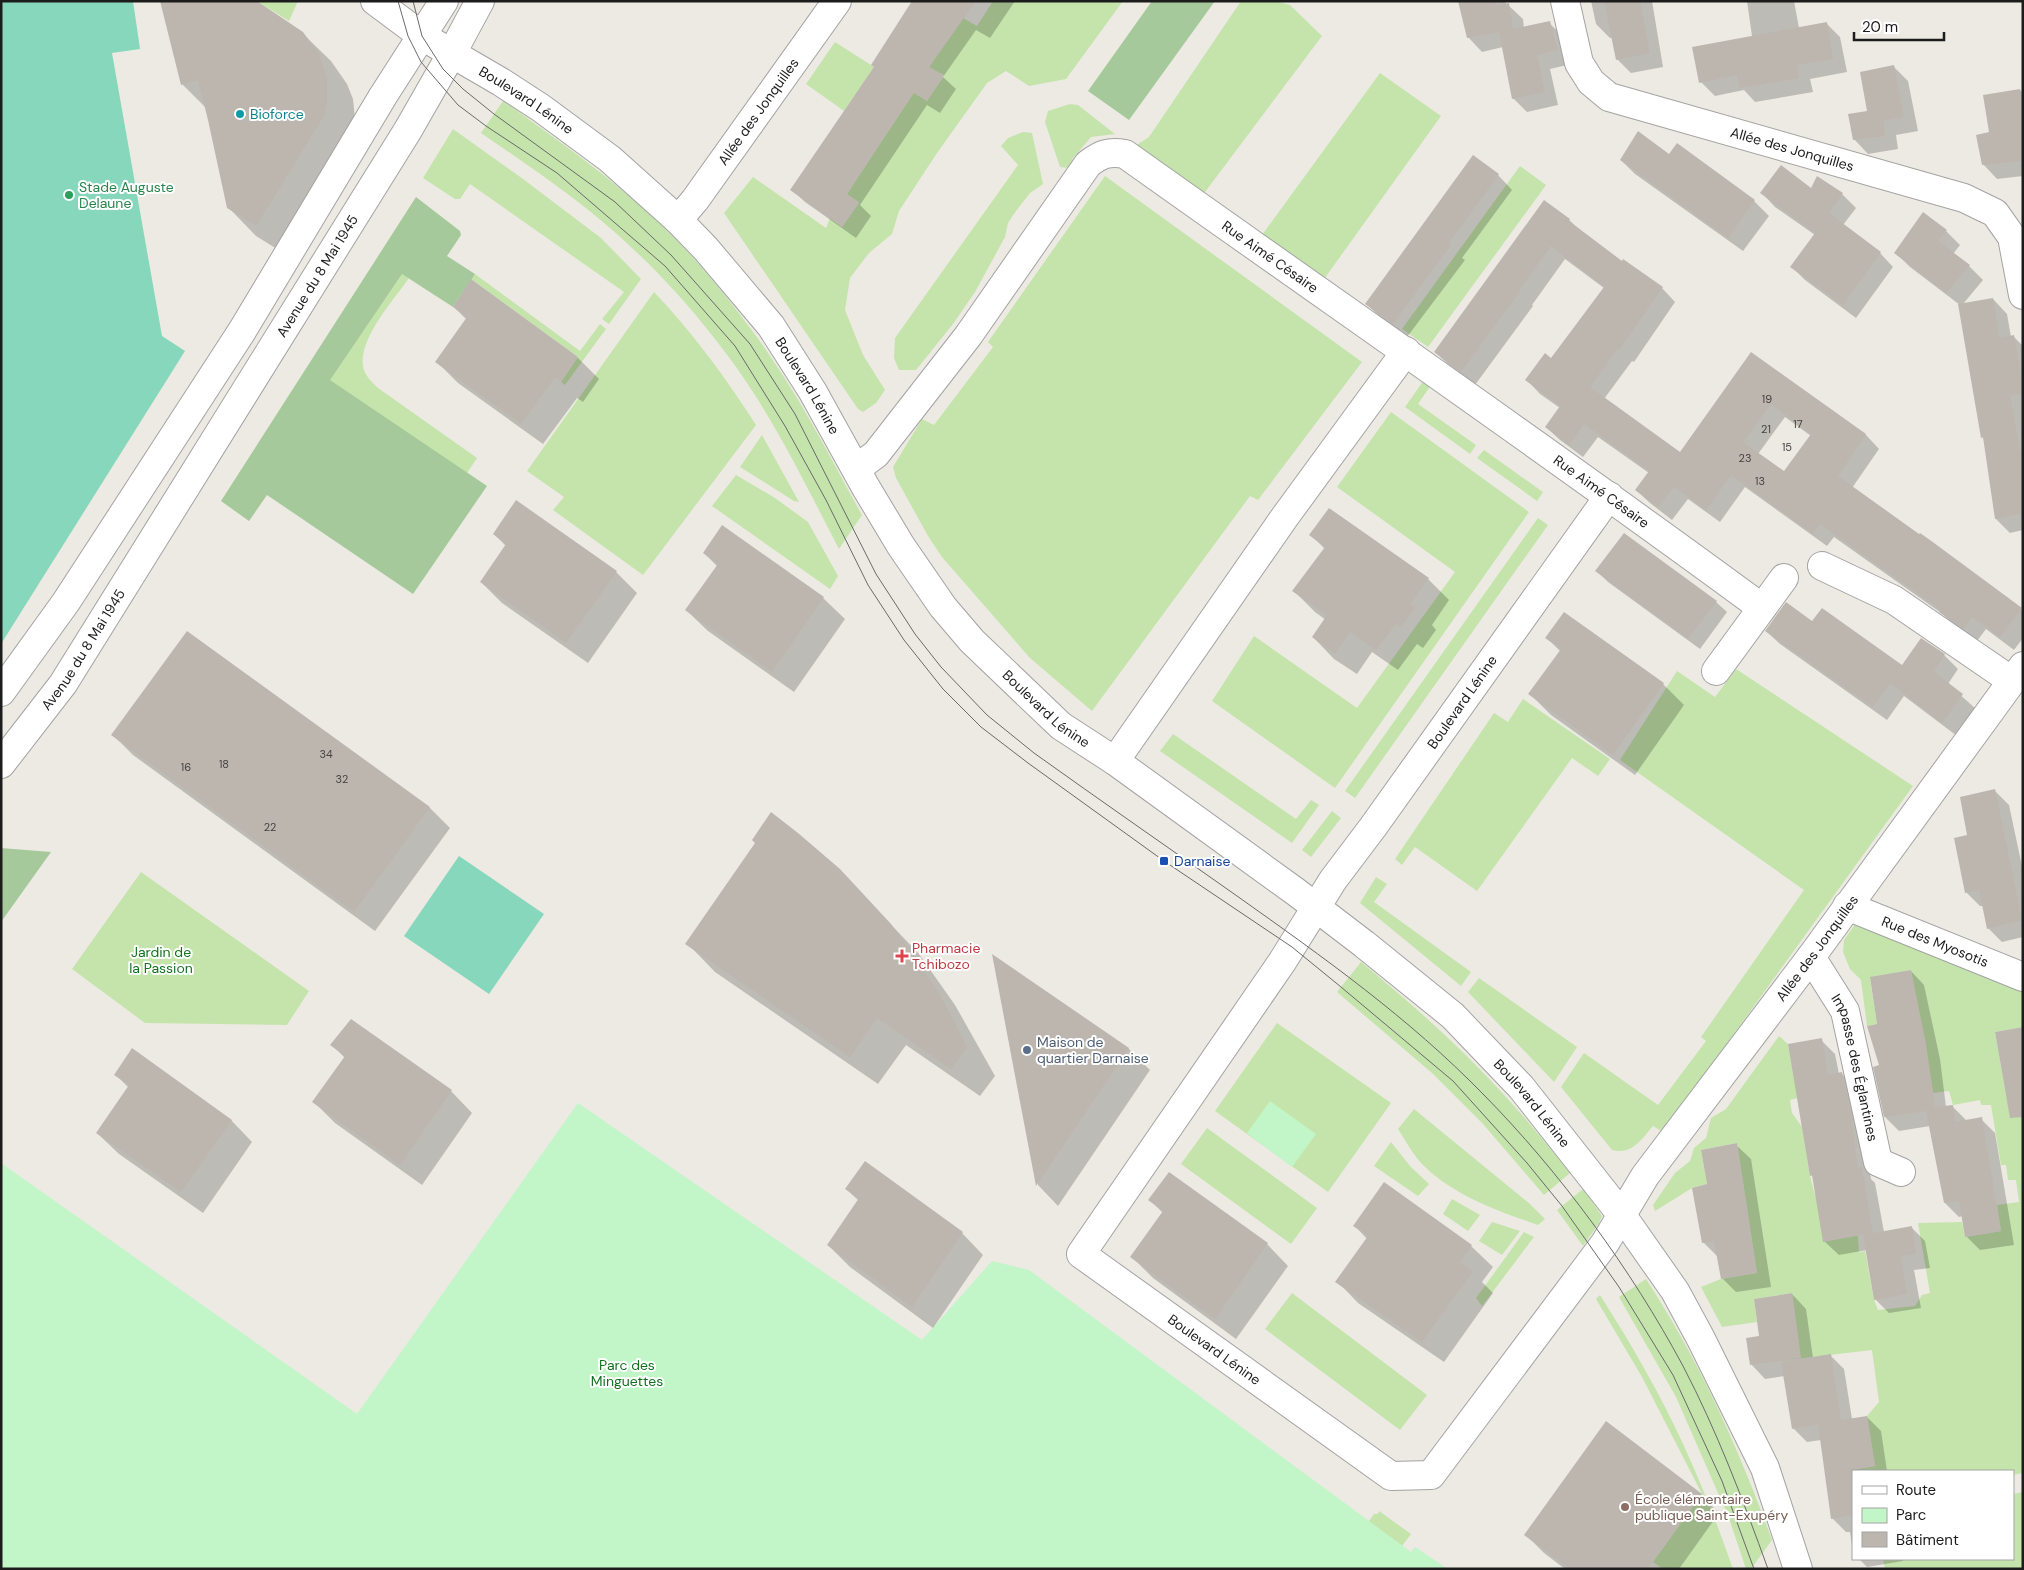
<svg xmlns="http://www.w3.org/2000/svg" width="2024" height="1570" font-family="'DM Sans',sans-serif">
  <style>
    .grass { fill: #c4e4ab }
    .forest { fill: #a5c99a }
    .park { fill: #c2f5c8 }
    .pitch { fill: #86d7bc }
    .shadow { fill: #0003; fill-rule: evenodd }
    .building { fill: #bdb6af; fill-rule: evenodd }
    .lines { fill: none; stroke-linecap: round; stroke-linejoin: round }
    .street-casing { stroke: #a3a3a3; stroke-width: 30 }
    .street { stroke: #fff; stroke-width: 28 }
    .tram { stroke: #6a6a6a; stroke-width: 1 }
    .culture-dot { fill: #0f9aa8; stroke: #fff; stroke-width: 2 }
    .leisure-dot { fill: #2e9e5b; stroke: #fff; stroke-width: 2 }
    .transit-dot { fill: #1a4fb4; stroke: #fff; stroke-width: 2 }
    .health-dot { fill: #e0444e; stroke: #fff; stroke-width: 2 }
    .service-dot { fill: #5c6f8a; stroke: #fff; stroke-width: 2 }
    .education-dot { fill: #8d6e63; stroke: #fff; stroke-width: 2 }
    .labels { text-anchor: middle; stroke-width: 4; stroke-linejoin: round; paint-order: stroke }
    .number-label { font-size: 11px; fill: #444241 }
    .street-label { font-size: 14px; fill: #1c1c1c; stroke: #fff }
    .culture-label { font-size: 14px; fill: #0d838f; stroke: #fff; text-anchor: start }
    .leisure-label { font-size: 14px; fill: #27864d; stroke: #fff; text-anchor: start }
    .transit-label { font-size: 14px; fill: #164399; stroke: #fff; text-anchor: start }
    .health-label { font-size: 14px; fill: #be3a42; stroke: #fff; text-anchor: start }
    .park-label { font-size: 14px; fill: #137120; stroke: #fff }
    .service-label { font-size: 14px; fill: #4e5e75; stroke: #fff; text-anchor: start }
    .education-label { font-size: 14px; fill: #785e54; stroke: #fff; text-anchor: start }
  </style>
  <rect width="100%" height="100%" fill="#edeae3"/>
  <path class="grass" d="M257 1H298L289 21Z
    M993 1H1123L1066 79 1029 86 1006 71 987 83 937 153 899 211 892 234 869 253 850 278 845 310 863 355 885 390 876 403 863 412 858 409 724 213 753 177 826 228 830 218 842 227 859 203 847 194 894 122 855 95 844 111 806 84 835 42 927 101 944 76 929 67 963 18 977 26Z
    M1241 1H1275L1290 5 1322 36 1202 196 1135 146 1149 137Z
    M1380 73 1441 116 1322 282 1262 235Z
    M503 101C573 151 646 202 702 268 735 306 766 347 792 390 817 430 839 474 862 515L839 549C804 482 771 412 725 352 697 315 666 279 632 248 586 204 533 169 481 133Z
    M1070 104 1078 105 1115 134 1091 137 1073 158 1069 168 1060 167 1045 122 1048 111Z
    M453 129 523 179 601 238 641 279 609 324 602 319 624 292 470 184 460 199H455L423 178Z
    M1023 132 1032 133 1043 184 1030 193 1013 215 1008 223 1005 237 975 292 953 324 916 370H899L894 358 895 338 1018 165 1001 146 1008 138Z
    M1520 166 1546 185 1428 347 1402 329Z
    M1105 176 1362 362 1258 500 1250 496 1092 711 1030 658 942 557 928 536 896 478 893 467 922 419 934 425 993 347 988 342Z
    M402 274 409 278C393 301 359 338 363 366 364 375 372 382 378 388L477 458 467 473 329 380Z
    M475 274 580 351 600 324 606 329 565 385 561 382 578 357 471 279Z
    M654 292C693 333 726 378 756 425L643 575 553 510 564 497 527 471Z
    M1424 380 1431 385 1418 404 1476 445 1470 454 1405 407Z
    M1391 412 1529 512 1335 788 1212 701 1254 636 1357 708 1455 572 1337 487Z
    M762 435 799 502 794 501 740 467Z
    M1484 450 1543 492 1537 501 1477 458Z
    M736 475 775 498 808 522 838 576 830 589 712 506Z
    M1538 518 1548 525 1355 798 1345 791Z
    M1736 669 1913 786 1663 1132 1653 1126C1641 1140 1632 1155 1612 1150L1561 1087 1584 1053 1658 1105 1706 1041 1701 1037 1804 890 1620 760 1677 671 1715 697Z
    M1523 699 1610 759 1598 776 1572 758 1477 891 1415 847 1402 865 1395 859 1494 713 1508 722Z
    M1173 734 1296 819 1311 800 1319 805 1292 843 1160 751Z
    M1332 811 1341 818 1311 857 1302 850Z
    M141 872 309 991 287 1025 145 1023 72 969Z
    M1376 877 1387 884 1374 902 1471 972 1461 986 1360 903Z
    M1856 923 2023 992V1027L1995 1032 2006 1095 2023 1093V1473L2013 1475V1471H1854V1469L1875 1466 1867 1416 1879 1402 1872 1350 1778 1361 1799 1344 1792 1293 1754 1299 1757 1322 1722 1327 1701 1287 1721 1279 1757 1273 1737 1143 1701 1150 1707 1184 1692 1188 1655 1211 1653 1205 1675 1173 1690 1161 1694 1148 1706 1138 1711 1118 1726 1109 1779 1036 1788 1044 1798 1098 1790 1100 1792 1113 1802 1127 1810 1176 1815 1195 1858 1236 1859 1252 1865 1251 1874 1300 1878 1310 1915 1306 1922 1295 1930 1293 1918 1223 1962 1222 1965 1237 2001 1231 1997 1205 2019 1202 2016 1180H2008L2006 1165H2001L1991 1105H1981L1980 1100 1953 1105 1949 1091 1933 1093 1911 970 1870 978 1877 1024 1867 1026 1861 980 1850 969 1843 952 1844 940Z
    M1361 962C1412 1004 1462 1048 1506 1097 1528 1121 1549 1147 1570 1173L1544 1195 1483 1124 1432 1073 1337 992Z
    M1479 978 1577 1047 1554 1082 1468 992Z
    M1277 1023 1391 1103 1328 1192 1215 1111Z
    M1414 1109 1530 1204 1545 1219 1538 1225C1498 1211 1457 1197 1425 1167 1414 1157 1406 1141 1398 1129Z
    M1207 1128 1317 1208 1291 1244 1181 1164Z
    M1391 1142 1410 1166 1429 1184 1418 1196 1374 1166Z
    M1583 1189 1602 1216 1599 1223 1583 1246 1557 1210Z
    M1452 1199 1480 1215 1468 1231 1443 1214Z
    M1492 1222 1520 1231 1502 1255 1479 1241Z
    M1524 1232 1534 1237 1482 1306 1476 1298Z
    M1646 1279C1699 1360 1739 1449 1772 1540L1751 1569H1746L1729 1518 1676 1397 1619 1297Z
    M1292 1293 1427 1395 1400 1430 1265 1329Z
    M1600 1295C1615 1319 1631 1344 1645 1370 1681 1433 1709 1500 1733 1569H1663L1653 1562 1702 1494 1642 1377 1596 1299Z
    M2023 1492V1569H1885L1883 1559H2013V1494Z
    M1379 1511 1411 1534 1402 1546 1390 1537 1359 1535 1374 1514H1378Z"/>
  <path class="forest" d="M1152 1H1215L1129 120 1088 91Z
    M416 197 460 231 461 235 447 256 475 274 453 307 402 274 330 380 487 486 413 594 267 495 249 521 221 501Z
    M1 848 51 852 1 922Z"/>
  <path class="park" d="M1270 1101 1316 1134 1292 1167 1247 1133Z
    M578 1103 922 1340 992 1261 1029 1270 1411 1552 1415 1547 1448 1569H1V1163L357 1414Z"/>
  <path class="pitch" d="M1 1H133L140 49 112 53 162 336 185 351 1 644Z
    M459 856 544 914 489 994 404 936Z"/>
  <path class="shadow" d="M915 1H1015L990 38 976 30 943 77 956 89 940 113 927 105 860 205 871 216 856 238 805 202 792 190 875 67Z
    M1459 1H1506V5H1508L1523 19 1524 28 1549 23 1564 37 1571 64 1550 69 1558 105 1527 112 1513 98 1503 47 1482 52 1468 37Z
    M1591 1H1652L1663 67 1631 73 1617 59 1613 38H1610L1596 24Z
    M1747 1H1794L1799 28 1826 23 1840 37 1847 72 1810 79 1813 92 1755 102 1744 90 1715 96 1701 82 1752 36Z
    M302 33 331 61 347 84 353 99 355 119 285 254 256 236 228 207 207 109 182 84Z
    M1894 67 1908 81 1918 131 1896 135 1898 149 1868 154 1854 139Z
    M2020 90 2023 93V176L1997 179 1983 164 1991 133Z
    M1677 145 1754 201 1769 216 1743 251 1635 174 1621 160 1669 155Z
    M1498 175 1512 190 1462 258 1465 260 1407 337 1381 318 1367 304Z
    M1818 178 1842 194 1856 208 1843 225 1880 253 1893 267 1856 318 1805 280 1792 267 1815 235 1775 207 1762 193 1812 190Z
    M1569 220 1582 232 1622 262 1662 288 1675 302 1634 362 1632 361 1604 399 1680 453 1751 353 1866 435 1879 449 1852 488 2023 611V638L2014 650 1986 629 1977 641 1954 626 1944 615 1834 537 1827 546 1745 487 1720 522 1688 499 1672 520 1650 503 1636 490 1649 473 1598 437 1583 457 1560 440 1546 427 1560 408 1540 394 1527 380 1552 360 1604 288 1565 259 1532 305 1533 306 1475 385 1449 365 1435 352ZM1785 417 1811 436 1784 473 1758 454Z
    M1946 231 1960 245 1953 254 1969 266 1983 280 1963 304 1993 299 2007 314 2011 337H2014L2023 346V530L2010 533 1996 519 1984 439 1982 437 1960 305 1910 267 1896 253Z
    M472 281 578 358 599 379 583 402 577 398 543 444 458 383 437 362 467 320 454 307Z
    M494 534 616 572 637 593 588 663 502 603 481 582 506 546Z
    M1311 535 1428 579 1449 600 1432 625 1436 630 1423 648 1417 644 1398 670 1372 652 1357 674 1334 659 1313 637 1326 620 1315 612 1294 591 1325 549Z
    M704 553 823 598 845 619 794 692 708 631 686 610 717 566Z
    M1597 571 1716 602 1727 612 1700 649 1608 582Z
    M1766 631 1903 667 1944 655 1958 669 1948 684 1976 709 1957 736 1904 696 1887 720 1780 644Z
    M1546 637 1663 684 1684 705 1635 775 1551 715 1530 694 1561 652Z
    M113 735 430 808 450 828 375 931 133 755Z
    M1995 791 2009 805 2023 871V937L2002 942 1988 928 1984 906H1980L1966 892 1969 836Z
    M839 870 919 954 955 1005 995 1076 980 1096 906 1045 878 1084 715 972 687 943Z
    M994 957 1129 1049 1150 1070 1058 1206 1038 1185Z
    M1911 971 1924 985 1940 1059 1946 1107 1952 1106 1966 1120 1981 1119 1995 1133 2014 1245 1980 1250 1966 1236 1963 1216 1959 1217 1945 1203 1930 1126 1899 1131 1885 1117 1878 1025Z
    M1821 1040 1835 1054 1839 1074H1842L1856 1088 1871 1179 1875 1183 1884 1232 1911 1227 1925 1241 1930 1268 1914 1270 1921 1308 1889 1313 1875 1299 1867 1250 1839 1255 1824 1241 1814 1178 1811 1175Z
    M332 1045 451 1091 472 1113 422 1185 335 1123 314 1102 345 1058Z
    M116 1075 231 1120 252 1142 203 1213 119 1154 97 1133 129 1088Z
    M1736 1145 1751 1159 1771 1287 1736 1292 1722 1278 1717 1256 1703 1242 1709 1185Z
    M865 1163 962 1233 983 1255 933 1328 850 1267 828 1245 859 1201 846 1189Z
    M1384 1183 1471 1246 1493 1267 1482 1282 1493 1293 1444 1362 1358 1303 1337 1281 1367 1239 1355 1226Z
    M1150 1200 1267 1244 1288 1266 1236 1339 1153 1278 1132 1257 1163 1213Z
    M1792 1294 1806 1309 1813 1358 1830 1355 1844 1369 1852 1419 1867 1417 1881 1431 1887 1471H1853V1552L1850 1532H1846L1832 1518 1821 1440 1807 1442 1793 1428 1785 1376 1765 1379 1751 1364 1761 1337Z
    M1606 1423 1701 1495 1719 1513 1679 1569H1565L1544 1553 1526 1535Z
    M1859 1559H1903V1561L1867 1567Z"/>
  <path class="building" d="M160 1H257L303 32 320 55 327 80V103L324 116 256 226 227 208 208 120 198 80 181 85Z
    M912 1H976L929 67 944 75 927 101 914 93 847 194 859 202 842 227 790 190 874 67 871 65Z
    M1458 1H1495L1496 6 1509 3 1513 29 1550 21 1558 50 1537 55 1545 92 1512 99 1499 32 1467 38Z
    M1604 1H1640L1650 53 1616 60Z
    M1827 22 1833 59 1797 65 1799 78 1740 88 1737 75 1699 83 1692 47Z
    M1894 65 1904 117 1883 121 1885 136 1853 140 1848 114 1867 111 1860 72Z
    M2020 89 2023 106V161L1982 165 1976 135 1989 132 1983 95Z
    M1638 131 1669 154 1677 143 1755 200 1728 238 1620 160Z
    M1473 155 1499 174 1449 243 1451 245 1393 324 1365 304Z
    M1781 165 1811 188 1817 176 1843 193 1829 213 1881 252 1843 305 1790 267 1815 233 1760 193Z
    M1544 200 1570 219 1569 221 1622 261 1623 259 1663 287 1620 349 1618 348 1590 387 1680 452 1751 352 1866 434 1838 476 1919 534 1920 533 1930 540 2022 608 2000 637 1972 617 1963 629 1939 612 1941 610 1820 524 1813 534 1731 475 1706 510 1674 487 1658 507 1635 490 1649 471 1584 424 1569 445 1545 427 1560 406 1525 380 1545 353 1551 358 1604 287 1551 246 1519 290 1520 291 1461 372 1434 352ZM1771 404 1811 434 1784 471 1743 442Z
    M1923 212 1947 230 1938 241 1970 265 1946 293 1894 253Z
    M471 279 578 357 561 382 555 377 521 424 435 362 467 317 453 307Z
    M1993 298 1999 338 2014 335 2023 386V393L2010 396 2020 450H2023V513L1995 519 1983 437 1981 438 1958 304Z
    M516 500 617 571 566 643 480 582 506 544 493 534Z
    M1329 508 1429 578 1410 604 1416 607 1401 627 1396 624 1376 650 1350 632 1335 654 1312 637 1327 615 1292 591 1325 547 1309 535Z
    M722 525 824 597 772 672 685 610 718 564 703 553Z
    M1624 533 1717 601 1688 639 1595 571Z
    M1786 602 1812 621 1822 608 1902 665 1921 638 1945 654 1934 672 1963 694 1942 723 1890 683 1873 707 1765 631Z
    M1564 612 1664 683 1613 755 1528 694 1561 649 1545 638Z
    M187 631 430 807 354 912 111 735Z
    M1995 789 2022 920 1987 929 1979 890 1965 893 1954 838 1967 835 1960 797Z
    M771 812 798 833 840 869 891 924 916 958 942 998 967 1047 951 1069 877 1018 850 1057 685 944 755 843 752 840Z
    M992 954 1129 1048 1036 1186 1017 1086Z
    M1911 970 1926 1044 1935 1107 1953 1105 1955 1122 1982 1117 2001 1231 1965 1237 1959 1201 1944 1203 1926 1111 1884 1117 1873 1067 1879 1065 1867 1026 1877 1024 1870 977Z
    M351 1019 452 1090 400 1165 312 1102 345 1056 330 1045Z
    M2023 1027V1117L2010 1118 1995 1032Z
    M1822 1038 1828 1075 1842 1072 1853 1121 1852 1122 1858 1168 1862 1167 1873 1233 1823 1242 1812 1175 1810 1176 1788 1044Z
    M132 1048 232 1120 181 1192 96 1133 129 1085 114 1075Z
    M1737 1143 1757 1273 1721 1279 1714 1241 1702 1243 1692 1188 1707 1184 1701 1150Z
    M865 1161 963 1232 912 1307 827 1245 859 1198 845 1189Z
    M1169 1172 1268 1243 1215 1319 1130 1257 1163 1211 1148 1200Z
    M1384 1182 1472 1245 1460 1262 1473 1271 1422 1342 1335 1282 1368 1236 1353 1226Z
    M1912 1226 1916 1254 1901 1256 1907 1294 1874 1300 1863 1235Z
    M1792 1293 1801 1358 1750 1365 1746 1338 1759 1336 1754 1299Z
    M1831 1354 1841 1420 1867 1416 1875 1466 1853 1470V1515L1831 1519 1818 1424 1792 1429 1781 1362Z
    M1606 1421 1702 1494 1647 1569H1570L1524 1535Z"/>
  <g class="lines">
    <defs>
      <g id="street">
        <path id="s1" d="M375 1 422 36 501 82 541 108 610 159 678 220 706 249 771 326 813 392 865 486 901 546 943 607 972 641 1061 726 1115 761 1296 892 1364 944 1453 1016 1521 1087 1621 1214 1675 1291 1701 1339 1765 1468 1798 1569"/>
        <path id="s2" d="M1565 1 1579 63 1591 82 1609 97 1964 198 1995 213 2012 237 2023 295"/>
        <path id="s3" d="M678 220 695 200 837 1"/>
        <path id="s4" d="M856 469 876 454 968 336 1088 164C1101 154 1109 151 1125 154 1337 305 1552 453 1762 608"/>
        <path id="s5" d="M1609 496 1373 827 1333 880 1282 962 1081 1254 1391 1476 1431 1475 1605 1243 1645 1176 1811 957 2023 666"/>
        <path d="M1822 566 1894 600 2012 681"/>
        <path d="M1716 671 1784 578"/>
        <path d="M1 692 66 602 242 331 383 96 444 1"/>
        <path d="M1115 761 1284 518 1406 351"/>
        <path id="s6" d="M1 764 63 684 408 130 452 53 480 1"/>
        <path id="s7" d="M1847 906 2023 977"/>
        <path id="s8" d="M1811 957 1845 1011 1878 1162 1901 1172"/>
      </g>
    </defs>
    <use href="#street" class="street-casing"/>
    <use href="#street" class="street"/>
    <path class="tram" d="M398 1 408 36 421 62 458 105 486 126 557 173 665 266 735 346 785 426 826 500 868 585 904 640 943 689 981 727 1028 763 1164 861 1292 947 1341 987 1453 1081 1527 1163 1562 1206 1619 1287 1673 1375 1722 1481 1754 1569
      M413 1 422 36 443 69 463 89 494 114 615 202 671 255 750 344 795 414 876 574 915 634 941 667 987 715 1034 753C1101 801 1169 848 1237 896 1323 957 1409 1018 1483 1094 1560 1172 1631 1269 1683 1366 1717 1431 1743 1500 1768 1569"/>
  </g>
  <circle class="culture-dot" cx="240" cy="114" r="5"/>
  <circle class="leisure-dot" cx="69" cy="195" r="5"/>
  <rect class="transit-dot" x="1159" y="856" width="10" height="10" rx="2.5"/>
  <path class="health-dot" d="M899.5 948.5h5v5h5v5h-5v5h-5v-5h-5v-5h5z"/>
  <circle class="service-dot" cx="1027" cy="1050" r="5"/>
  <circle class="education-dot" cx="1625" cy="1507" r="5"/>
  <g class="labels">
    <g class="number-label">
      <text x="1767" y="403">19</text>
      <text x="1798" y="428">17</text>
      <text x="1766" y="433">21</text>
      <text x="1787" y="451">15</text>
      <text x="1745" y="462">23</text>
      <text x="1760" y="485">13</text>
      <text x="326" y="758">34</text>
      <text x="224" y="768">18</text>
      <text x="186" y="771">16</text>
      <text x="342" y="783">32</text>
      <text x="270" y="831">22</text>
    </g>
    <g class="street-label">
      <text dy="5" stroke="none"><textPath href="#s1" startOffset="181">Boulevard Lénine</textPath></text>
      <text dy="5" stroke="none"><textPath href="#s3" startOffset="135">Allée des Jonquilles</textPath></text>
      <text dy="5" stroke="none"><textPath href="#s2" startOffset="300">Allée des Jonquilles</textPath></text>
      <text dy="5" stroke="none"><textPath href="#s4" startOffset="602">Rue Aimé Césaire</textPath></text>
      <text dy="5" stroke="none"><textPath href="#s6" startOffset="582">Avenue du 8 Mai 1945</textPath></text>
      <text dy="5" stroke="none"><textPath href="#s1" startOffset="586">Boulevard Lénine</textPath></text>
      <text dy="5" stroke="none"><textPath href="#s4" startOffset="1008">Rue Aimé Césaire</textPath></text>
      <text dy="5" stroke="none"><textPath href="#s6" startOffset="141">Avenue du 8 Mai 1945</textPath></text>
      <text transform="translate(1462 702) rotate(-55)" y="5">Boulevard Lénine</text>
      <text dy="5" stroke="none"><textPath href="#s1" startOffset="991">Boulevard Lénine</textPath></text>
      <text dy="5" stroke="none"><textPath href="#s7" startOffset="95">Rue des Myosotis</textPath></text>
      <text dy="5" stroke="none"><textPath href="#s5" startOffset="1999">Allée des Jonquilles</textPath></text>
      <text dy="5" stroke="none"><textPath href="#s8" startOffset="121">Impasse des Églantines</textPath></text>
      <text dy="5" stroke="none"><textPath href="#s1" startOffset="1619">Boulevard Lénine</textPath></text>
      <text dy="5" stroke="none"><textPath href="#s5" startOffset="1088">Boulevard Lénine</textPath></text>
    </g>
    <g class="culture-label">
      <text x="250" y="119">Bioforce</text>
    </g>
    <g class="leisure-label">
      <text x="79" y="192">Stade Auguste<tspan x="79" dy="16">Delaune</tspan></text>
    </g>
    <g class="transit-label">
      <text x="1174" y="866">Darnaise</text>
    </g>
    <g class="health-label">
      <text x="912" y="953">Pharmacie<tspan x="912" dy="16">Tchibozo</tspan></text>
    </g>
    <g class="park-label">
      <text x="161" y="957">Jardin de<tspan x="161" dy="16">la Passion</tspan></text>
      <text x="627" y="1370">Parc des<tspan x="627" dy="16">Minguettes</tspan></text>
    </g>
    <g class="service-label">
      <text x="1037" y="1047">Maison de<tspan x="1037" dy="16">quartier Darnaise</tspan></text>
    </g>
    <g class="education-label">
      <text x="1635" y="1504">École élémentaire<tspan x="1635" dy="16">publique Saint-Exupéry</tspan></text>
    </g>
  </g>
  <rect width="2024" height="1570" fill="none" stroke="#1c1c1c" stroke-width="5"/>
  <rect x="1852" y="1470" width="162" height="90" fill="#ffffff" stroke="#a4a4a4"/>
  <rect x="1862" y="1486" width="25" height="8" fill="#ffffff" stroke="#a4a4a4"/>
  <text x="1896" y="1495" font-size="15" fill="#1c1c1c">Route</text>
  <rect x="1862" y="1508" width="25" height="15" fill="#c2f5c8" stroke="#a4a4a4"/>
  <text x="1896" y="1520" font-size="15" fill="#1c1c1c">Parc</text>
  <rect x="1862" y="1532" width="25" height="15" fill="#bdb6af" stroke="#a4a4a4"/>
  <text x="1896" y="1545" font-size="15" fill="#1c1c1c">Bâtiment</text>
  <path d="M1854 32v8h90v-8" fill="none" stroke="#1c1c1c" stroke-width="2.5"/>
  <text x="1862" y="32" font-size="15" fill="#1c1c1c" stroke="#ffffff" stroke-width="4" paint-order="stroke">20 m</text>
</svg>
